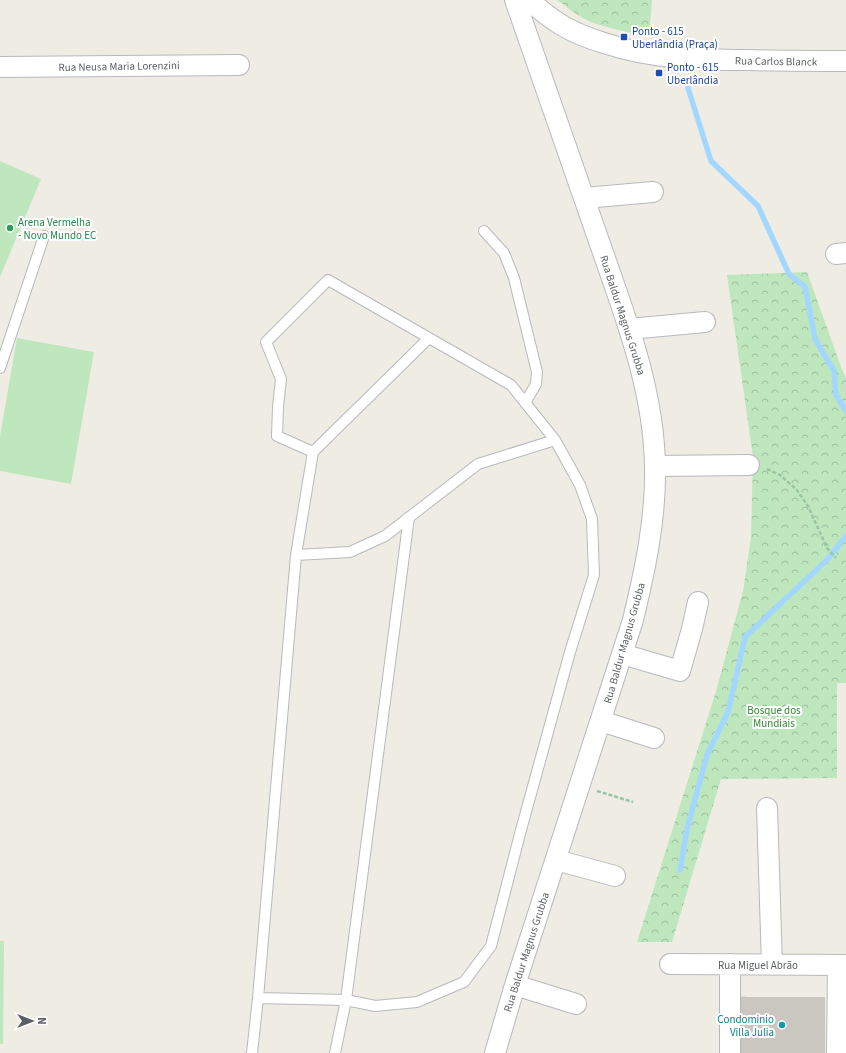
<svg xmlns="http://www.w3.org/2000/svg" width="846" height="1053" font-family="'Source Sans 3',sans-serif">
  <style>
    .park { fill: url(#park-crowns) }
    .pitch { fill: #bee7be }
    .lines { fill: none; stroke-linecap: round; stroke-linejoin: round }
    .stream { stroke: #a3d7ff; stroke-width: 5.5 }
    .building { fill: #cac6c0 }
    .service-casing { stroke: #b6b9be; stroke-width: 12 }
    .minor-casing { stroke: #b6b9be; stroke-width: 22 }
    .path { stroke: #96c6a4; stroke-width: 2.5; stroke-dasharray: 4 2; stroke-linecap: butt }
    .service { stroke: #fff; stroke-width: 10 }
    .minor { stroke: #fff; stroke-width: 20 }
    .transit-dot { fill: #1a4fb4; stroke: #fff; stroke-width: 1.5 }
    .leisure-dot { fill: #2e9e5b; stroke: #fff; stroke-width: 1.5 }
    .culture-dot { fill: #0f9aa8; stroke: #fff; stroke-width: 1.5 }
    .labels { text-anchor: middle; stroke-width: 4; stroke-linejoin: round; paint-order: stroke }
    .transit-label { font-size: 11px; fill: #164399; stroke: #fff; text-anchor: start }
    .street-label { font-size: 11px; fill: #5b5f64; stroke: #fff }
    .leisure-label { font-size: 11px; fill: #27864d; stroke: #fff; text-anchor: start }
    .park-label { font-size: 11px; fill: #318635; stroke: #fff }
    .culture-label { font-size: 11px; fill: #0d838f; stroke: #fff; text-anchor: end }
  </style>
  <defs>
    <pattern id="park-crowns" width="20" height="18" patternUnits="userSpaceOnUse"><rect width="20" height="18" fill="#bee7be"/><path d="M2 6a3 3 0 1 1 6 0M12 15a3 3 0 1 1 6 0" fill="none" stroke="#9dbe9e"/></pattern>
  </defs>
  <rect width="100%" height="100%" fill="#efece3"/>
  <path class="park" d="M557 0H652L649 37C630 32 610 29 591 22 579 17 568 8 557 0Z
    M807 272 841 367 846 378V683H837V778L721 779 672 942H637L717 688 743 591 751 537 753 457 727 275Z"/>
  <path class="pitch" d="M0 161 41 179 0 277Z
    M17 338 94 352 71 484 0 471V436Z
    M0 941H4L3 1044H0Z"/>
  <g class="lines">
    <path class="stream" d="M688 88 711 161 758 206 789 274 805 287 815 339 834 371 836 395 846 411
      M680 870 687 829 707 755 728 712 745 637 827 560 846 536"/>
  </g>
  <path class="building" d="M740 996 748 997H825V1053H739Z"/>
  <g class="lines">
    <defs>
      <path id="service" d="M484 231 504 253 514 278 537 372 536 384 525 403
        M0 368 44 236
        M313 452 429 338
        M296 555 350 552 385 536 478 464 555 440
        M252 1053 258 998 296 555 313 452 277 436 278 407 281 379 266 342 328 280 511 385 555 440 580 485 592 519 594 575 570 652 521 830 491 946 464 982 417 1002 375 1006 346 1000 258 998
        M335 1053 346 1000 409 517"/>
      <path id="minor" d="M528 0C540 9 551 20 565 27 577 34 591 39 604 43 653 59 698 60 749 60 781 61 814 61 846 61
        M0 67 239 65
        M584 198 653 192
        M836 254 846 253
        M629 329 705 322
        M655 466 749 465
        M622 654 680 671 692 629 698 602
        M601 721 654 738
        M767 808 772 965
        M556 860 615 876
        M670 964 846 965
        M515 985 576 1004
        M495 1053 515 985 633 620C645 570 656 519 655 467 654 389 625 316 600 244 572 163 543 81 515 0
        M730 1053V964
        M837 1053 838 965"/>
    </defs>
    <use href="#service" class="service-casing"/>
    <use href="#minor" class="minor-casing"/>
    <path class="path" d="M767 469 780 475 796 489 808 506 827 548 836 558
      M597 791 633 802"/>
    <use href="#service" class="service"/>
    <use href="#minor" class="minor"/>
  </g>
  <g class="transit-dot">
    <rect x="620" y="33" width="8" height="8" rx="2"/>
    <rect x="655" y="69" width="8" height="8" rx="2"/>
  </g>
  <circle class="leisure-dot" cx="10" cy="228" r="4"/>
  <circle class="culture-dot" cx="782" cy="1025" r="4"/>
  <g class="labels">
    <g class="transit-label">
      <text x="632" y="35">Ponto - 615<tspan x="632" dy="13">Uberlândia (Praça)</tspan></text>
      <text x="667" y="71">Ponto - 615<tspan x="667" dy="13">Uberlândia</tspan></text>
    </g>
    <g class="street-label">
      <text transform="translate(776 61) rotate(1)" y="4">Rua Carlos Blanck</text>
      <text transform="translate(119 66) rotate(-1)" y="4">Rua Neusa Maria Lorenzini</text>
      <text transform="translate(623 315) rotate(72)" y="4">Rua Baldur Magnus Grubba</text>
      <text transform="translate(624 643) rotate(-74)" y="4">Rua Baldur Magnus Grubba</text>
      <text transform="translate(526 952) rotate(-72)" y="4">Rua Baldur Magnus Grubba</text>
      <text x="758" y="969">Rua Miguel Abrão</text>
    </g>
    <g class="leisure-label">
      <text x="18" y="226">Arena Vermelha<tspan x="18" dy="13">- Novo Mundo EC</tspan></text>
    </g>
    <g class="park-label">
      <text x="774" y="714">Bosque dos<tspan x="774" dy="13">Mundiais</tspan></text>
    </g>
    <g class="culture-label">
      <text x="774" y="1023">Condominio<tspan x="774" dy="13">Villa Julia</tspan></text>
    </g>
  </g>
  <g transform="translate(32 1021) rotate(90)" stroke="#ffffff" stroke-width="3" paint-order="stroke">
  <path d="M0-3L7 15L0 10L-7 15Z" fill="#5b5f64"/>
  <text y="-6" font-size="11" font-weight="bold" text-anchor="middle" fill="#5b5f64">N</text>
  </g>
</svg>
